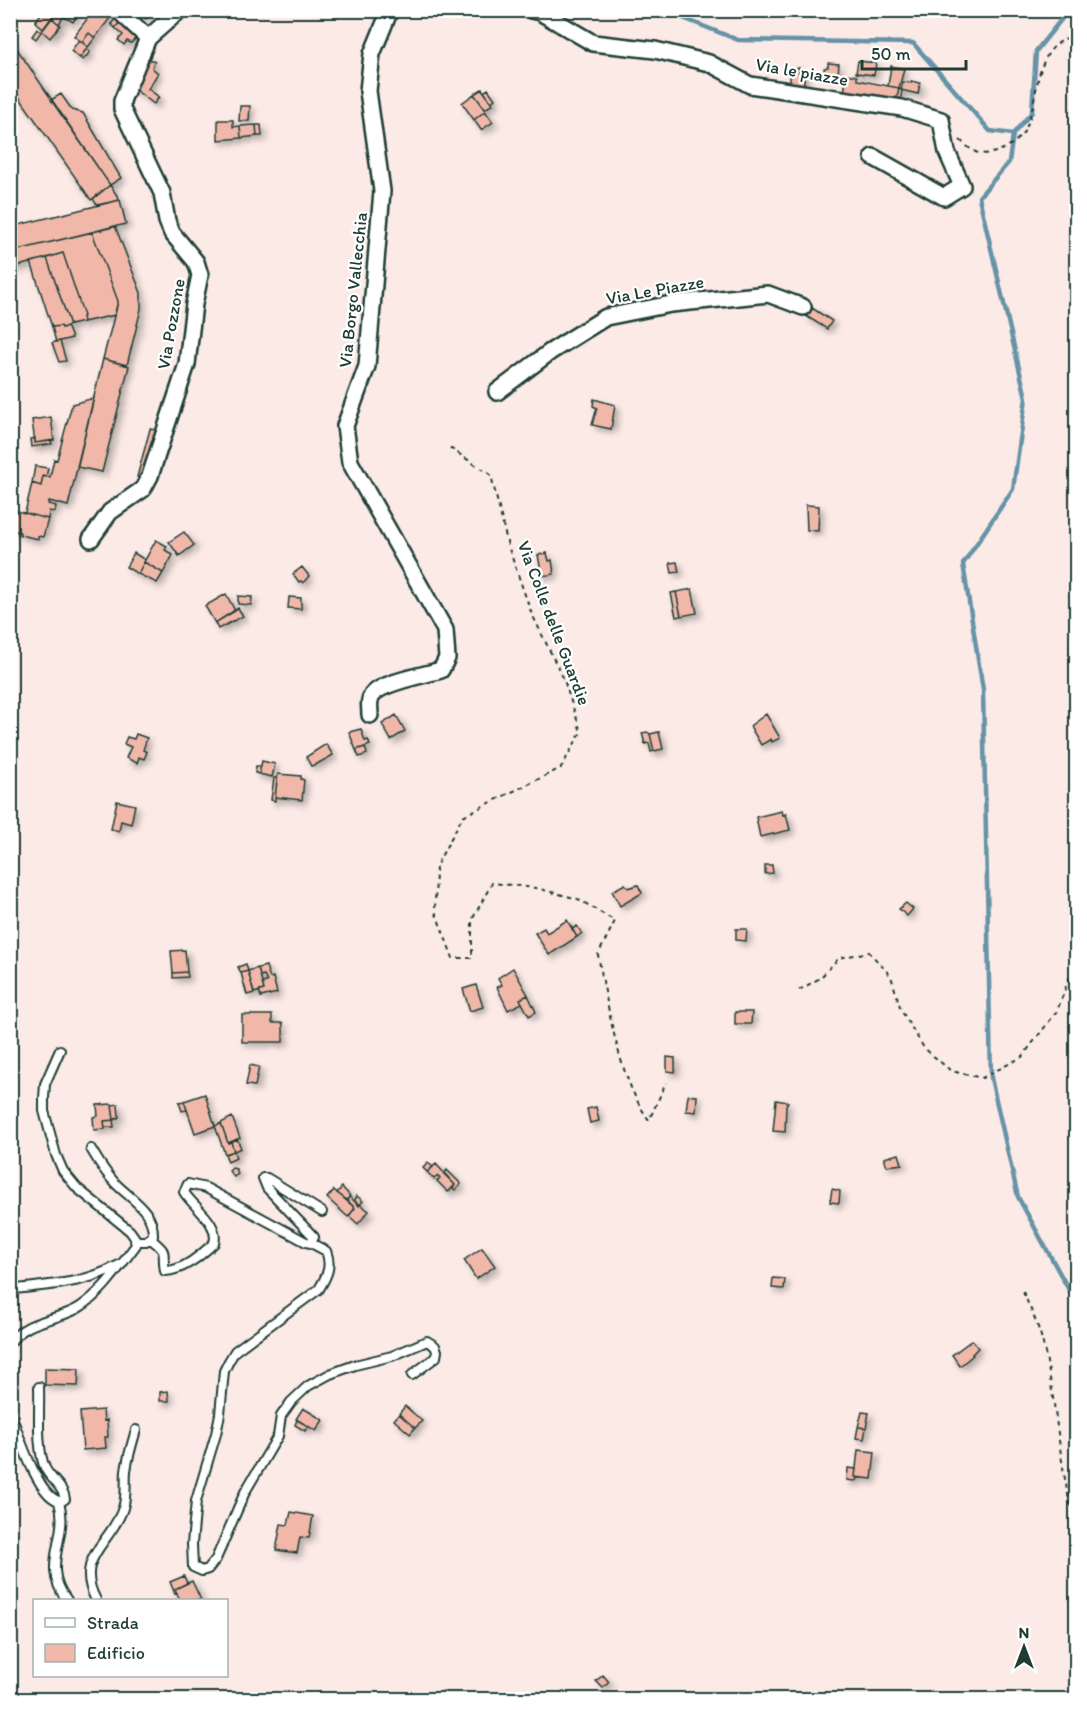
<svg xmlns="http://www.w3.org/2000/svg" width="1087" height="1710" font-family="Itim,sans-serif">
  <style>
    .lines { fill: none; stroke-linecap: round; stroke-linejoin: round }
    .stream { stroke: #6693a7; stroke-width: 4.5 }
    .building { fill: #f1b8aa; stroke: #1f3d34; stroke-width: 1.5; filter: url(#shadow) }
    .lane-casing { stroke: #1f3d34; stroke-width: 12 }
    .street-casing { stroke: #1f3d34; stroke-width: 20 }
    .path { stroke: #1f3d34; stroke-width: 2; stroke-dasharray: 4.5 4.5; stroke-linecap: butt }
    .lane { stroke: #fff; stroke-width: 8 }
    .street { stroke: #fff; stroke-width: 15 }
    .labels { text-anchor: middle; stroke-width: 4.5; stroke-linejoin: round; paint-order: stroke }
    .street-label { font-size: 18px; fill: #1f3d34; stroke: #fff }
  </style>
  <defs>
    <filter id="shadow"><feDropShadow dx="4" dy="4" stdDeviation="3" flood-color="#0004"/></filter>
  </defs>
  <rect width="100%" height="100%" fill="#fbeae6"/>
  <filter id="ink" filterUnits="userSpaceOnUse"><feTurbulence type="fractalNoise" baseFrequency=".0167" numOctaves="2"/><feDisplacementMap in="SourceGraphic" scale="12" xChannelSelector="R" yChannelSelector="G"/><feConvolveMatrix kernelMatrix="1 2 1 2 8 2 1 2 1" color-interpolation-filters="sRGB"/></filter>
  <g filter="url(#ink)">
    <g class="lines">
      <path class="stream" d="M670 10 678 16 738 40 913 43 990 131 1013 134 1032 112 1036 51 1064 16 1076 14
        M1013 134 1009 162 979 197 1026 398 1013 489 963 564 983 690 991 1078 1018 1197 1076 1303"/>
    </g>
    <path class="building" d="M56 10H77L79 12 73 22 56 12Z
      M94 10H108L113 14 95 38 89 33 82 42 74 36Z
      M137 10H154L146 19Z
      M43 11 48 14 50 11 55 13 43 29 35 22Z
      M56 12 64 16 59 24 52 18Z
      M52 18 60 25 50 38 42 31Z
      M116 18 120 22 115 28 111 24Z
      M120 22 137 37 131 43 127 41 124 45 118 40 123 35 115 28Z
      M37 29 41 32 36 39 32 36Z
      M89 33 95 38 88 47 82 42Z
      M11 40 110 185 91 200 10 84Z
      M79 40 88 47 80 58 71 51Z
      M86 49 90 52 83 60 80 58Z
      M146 57 155 62 152 68 158 73 148 89 159 97 154 104 130 86Z
      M858 61 876 63 874 75 856 73Z
      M828 63 839 64 838 74H825L824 68 828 67Z
      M891 66 904 69 899 88 888 86Z
      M790 68H799V72H804V85H790Z
      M847 74 857 76V80L899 88 896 102 844 92Z
      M911 81 920 83 918 94 901 90 903 82 911 83Z
      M482 89 493 104 485 109 474 94Z
      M488 89 495 99 491 102 484 92Z
      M899 89 902 90 900 103 896 102Z
      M61 94 72 110 83 113 121 178 110 185 51 100Z
      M474 94 485 109V111L474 120 462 103Z
      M240 106H250L249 121H239Z
      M485 111 493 122 481 130 474 120Z
      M218 120H233V127L240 126 241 138 218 140Z
      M256 125H261L262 136H257Z
      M256 125 257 136 241 138 240 126Z
      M110 185 120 200 97 205 93 199Z
      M120 200 126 224 10 252V227Z
      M115 226 141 293V309L127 365 103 359 118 301 92 232Z
      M92 232 118 301 115 315 83 322 82 317 84 316 63 253 12 268 10 252Z
      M63 253 84 316 82 317 83 322 70 325 47 258Z
      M47 258 70 325 62 328 61 326 52 327 31 262Z
      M812 308 832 321 827 329 806 316Z
      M61 326 62 328 67 326 72 338 56 342 52 327Z
      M60 341 66 361 59 362 52 343Z
      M103 359 129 366 102 472 77 467Z
      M94 398 68 506 49 501 48 504 56 506 55 512 49 511 48 519 25 513 32 483 41 486 43 476 50 477 54 459 57 460 72 404Z
      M594 399 615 405 611 429 592 425 597 408 593 406Z
      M51 417 54 440 35 443 32 420Z
      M150 429 156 430 143 478 137 477Z
      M35 438V443L51 441 52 444 31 447 30 439Z
      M35 466 48 468 46 477 43 476 41 486 32 483Z
      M806 505 819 506 818 531 807 530Z
      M13 510 48 519 43 537 38 536V539L20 535V532L10 530Z
      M184 532 194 545 179 556 169 542Z
      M156 540 167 546 165 550 173 555 163 573 144 562Z
      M134 553 145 560 138 574 126 567Z
      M547 553 549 561 552 560 554 574 542 576 538 555Z
      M144 562 163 573 157 583 138 574Z
      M677 562 679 572 672 573 670 563Z
      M302 567 309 576 303 583 301 581 299 582 293 574Z
      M692 589 697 613 681 616 676 592Z
      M676 592 681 616 676 617 671 593Z
      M226 594 235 611 215 623 205 606Z
      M238 596 252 597 251 605 238 604Z
      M289 597 301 598V609L288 608Z
      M238 608 243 616 218 629 215 623Z
      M766 714 780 738 772 742 771 739 761 745 750 726Z
      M396 715 405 731 391 740 382 724Z
      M361 729 365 741 368 740 370 745 356 750 349 732Z
      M647 732 650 734 654 751 651 752 649 743 645 744 642 733Z
      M659 732 663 749 654 751 650 734Z
      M136 734 147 738 143 750 147 752 144 759 139 757 137 763 126 758 131 747 124 744 127 737 134 739Z
      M326 744 333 755 317 764 311 766 306 757Z
      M365 747 367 754 359 757 356 750Z
      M262 761 275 764 272 777 259 774Z
      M256 766H261L259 774 255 773Z
      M278 774 301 776V779L304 780 302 800 275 797Z
      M274 778H277L275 801 271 800Z
      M117 801 135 805 131 824 121 821 119 831 111 829Z
      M782 811 783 815 786 814 790 830 760 837 756 817Z
      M765 865H772L773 873 765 874Z
      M625 884 628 888 638 885 642 893 620 906 612 891Z
      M906 903 913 909 907 916 899 909Z
      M567 920 577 937 549 955 535 933 544 928 547 933Z
      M577 926 582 933 577 937 572 929Z
      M736 929H747L746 941 736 940Z
      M185 950 187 972 173 973 171 951Z
      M246 964 248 971 241 973 238 967Z
      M266 966 270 978 273 977 277 993 261 997 259 991 264 990 262 983 267 982 264 975 260 976 258 968Z
      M258 968 264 990 254 993 248 971Z
      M513 968 528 995 520 999 522 1003 508 1010 497 987 502 985 498 978Z
      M248 971 254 993 247 995 241 973Z
      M187 972 188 977 173 978V973Z
      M476 985 483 1007 470 1011 463 989Z
      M528 995 536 1012 529 1016 520 999Z
      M735 1012H752L751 1024H735Z
      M242 1015H272V1023H283V1042H242Z
      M667 1057 675 1058V1072L667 1071Z
      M250 1065 259 1067 255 1086 246 1085Z
      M205 1094 215 1126 195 1133 184 1101Z
      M688 1095 697 1096 696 1112 686 1111Z
      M776 1100 788 1102 786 1105 785 1132 773 1131Z
      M184 1101 187 1110 182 1111 179 1102Z
      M112 1104 114 1120 104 1121 105 1129 94 1130 93 1117 98 1116 97 1105Z
      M118 1104 119 1117 114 1120 112 1105Z
      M596 1107 599 1121 590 1123 587 1109Z
      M232 1117 240 1138 228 1143 221 1123Z
      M113 1120 114 1127H105L104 1121Z
      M221 1123 228 1143 231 1142 234 1151 225 1154 215 1126Z
      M237 1139 241 1148 234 1151 231 1142Z
      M234 1151 236 1158 228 1162 225 1154Z
      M899 1154 902 1164 887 1166 884 1158Z
      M428 1163 433 1167 427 1172 423 1168Z
      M436 1164 455 1185 448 1192 437 1181 440 1178 438 1176 434 1179 427 1172Z
      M232 1168 236 1169 238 1174 234 1177 229 1171Z
      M447 1170 461 1184 455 1190 453 1188 455 1185 444 1174Z
      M342 1187 350 1196 347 1200 337 1193Z
      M832 1189 840 1191 839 1203 830 1202Z
      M334 1190 355 1208 348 1217 327 1198Z
      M357 1196 363 1201 359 1206 354 1201Z
      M349 1197 369 1211 358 1224 349 1216 355 1208 347 1200Z
      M482 1248 495 1266 476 1279 464 1260Z
      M773 1278 785 1279 784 1289 772 1288Z
      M972 1340 978 1348 972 1354 973 1355 960 1366 952 1355Z
      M45 1368 79 1369 78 1386 45 1385Z
      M168 1391 169 1401H160V1392Z
      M405 1406 422 1421 415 1428 399 1414Z
      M303 1408 323 1420 316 1431 296 1419Z
      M103 1410 104 1421 107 1420 108 1437H105L106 1448 83 1450 80 1412Z
      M862 1412 869 1413 866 1428 858 1427Z
      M399 1414 415 1428 410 1434 394 1420Z
      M297 1420 308 1426 305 1431 295 1425Z
      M858 1427 866 1428 864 1439 856 1438Z
      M858 1450 875 1452 872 1479 855 1477Z
      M848 1468 856 1469 855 1477 858 1478 855 1481 847 1480Z
      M291 1512 313 1516 309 1538 300 1537 297 1553 276 1550 281 1524 288 1525Z
      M184 1576 187 1583 175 1589 177 1593 175 1594 170 1582Z
      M192 1581 201 1600H180L175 1589Z
      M603 1675 609 1682 603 1688 596 1681Z"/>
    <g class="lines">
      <defs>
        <path id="lane" d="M91 1149C98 1161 106 1174 116 1184 132 1200 154 1211 153 1236L146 1241H135
          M151 1239C170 1255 161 1250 165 1271 183 1271 201 1255 214 1243 220 1223 193 1207 184 1192L188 1184 206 1188 306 1242 311 1243 314 1237 267 1188 263 1178H267L322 1212
          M311 1243 326 1251C332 1266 327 1276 319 1289L235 1351 229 1361 224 1371 220 1414 216 1434 196 1501 192 1544 193 1567 202 1571 208 1569 216 1559 245 1492 278 1436 281 1416 291 1402 308 1386 330 1374 355 1365 392 1356 427 1341 435 1346 437 1351 436 1357 412 1375
          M10 1290C50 1284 82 1285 119 1265
          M10 1343C25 1319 59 1321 80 1307 103 1292 119 1267 136 1245L135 1238 130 1231 77 1188 63 1171 56 1155 44 1111V1098L45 1084 60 1050
          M10 1411C17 1430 39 1503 62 1501L65 1499C64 1487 50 1479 45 1468 36 1447 40 1411 39 1387
          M59 1502C70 1537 39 1565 67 1600
          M96 1600C73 1557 112 1543 123 1508 127 1497 125 1482 126 1471 128 1456 132 1444 136 1430"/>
        <path id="street" d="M118 10 148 38
          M531 10 540 12 593 43 655 50 709 63 750 85 902 108 941 120 947 152 962 186 944 197 873 157
          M497 392 550 352 606 317 671 304 768 294 803 307
          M91 539 110 512 143 489 150 476 187 364 194 304 200 275 196 262 172 233 167 221 162 193 122 109V101L148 38 180 10
          M370 715C370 708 368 701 372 695 382 682 425 675 441 670L447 658 445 630 350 462 345 426 367 366 382 191 368 91 372 54 390 10"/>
      </defs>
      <use href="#lane" class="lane-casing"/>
      <use href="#street" class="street-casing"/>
      <path class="path" d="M960 140C965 144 972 152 979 153 995 157 1019 143 1026 128 1041 95 1031 46 1076 35
        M450 448 491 475 508 546 531 612 564 680 581 732 561 768 463 816 436 866 435 911 453 958H472V920L492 883 536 888 578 899 615 921 598 955C608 1005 618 1078 649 1120L666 1083
        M799 990 820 978 839 958 869 952 891 976 901 1010 924 1048 951 1071 982 1078 1022 1057 1057 1011 1071 973 1076 971
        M1023 1292C1030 1308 1039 1326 1043 1344 1056 1398 1058 1454 1071 1508L1076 1507"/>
      <use href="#lane" class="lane"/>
      <use href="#street" class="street"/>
    </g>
  </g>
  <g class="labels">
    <g class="street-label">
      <text transform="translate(802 72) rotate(10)" y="6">Via le piazze</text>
      <text transform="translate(353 290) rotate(-84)" y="6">Via Borgo Vallecchia</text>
      <text transform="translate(655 290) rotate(-10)" y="6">Via Le Piazze</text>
      <text transform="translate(171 324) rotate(-80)" y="6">Via Pozzone</text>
      <text transform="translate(554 623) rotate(69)" y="6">Via Colle delle Guardie</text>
    </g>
  </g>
  <rect width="1087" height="1710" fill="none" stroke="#fff" stroke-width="36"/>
  <rect x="18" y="18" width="1051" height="1674" fill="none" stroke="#1f3d34" stroke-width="2" filter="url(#ink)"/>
  <rect x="33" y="1599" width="195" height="78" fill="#ffffff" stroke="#a5b1ae" stroke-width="1.5"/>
  <rect x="45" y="1618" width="30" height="9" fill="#ffffff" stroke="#a5b1ae" stroke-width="1.5"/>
  <text x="87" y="1629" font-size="18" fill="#1f3d34">Strada</text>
  <rect x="45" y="1644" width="30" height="18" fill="#f1b8aa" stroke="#a5b1ae" stroke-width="1.5"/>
  <text x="87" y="1659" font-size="18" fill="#1f3d34">Edificio</text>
  <g transform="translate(1024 1647)" stroke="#ffffff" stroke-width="4.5" paint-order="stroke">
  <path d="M0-4.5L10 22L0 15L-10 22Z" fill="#1f3d34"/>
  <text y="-9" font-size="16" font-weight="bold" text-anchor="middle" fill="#1f3d34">N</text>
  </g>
  <path d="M862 60v9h104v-9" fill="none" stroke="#1f3d34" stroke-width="3"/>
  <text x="871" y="60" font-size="18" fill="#1f3d34" stroke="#ffffff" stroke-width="4.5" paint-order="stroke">50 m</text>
</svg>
